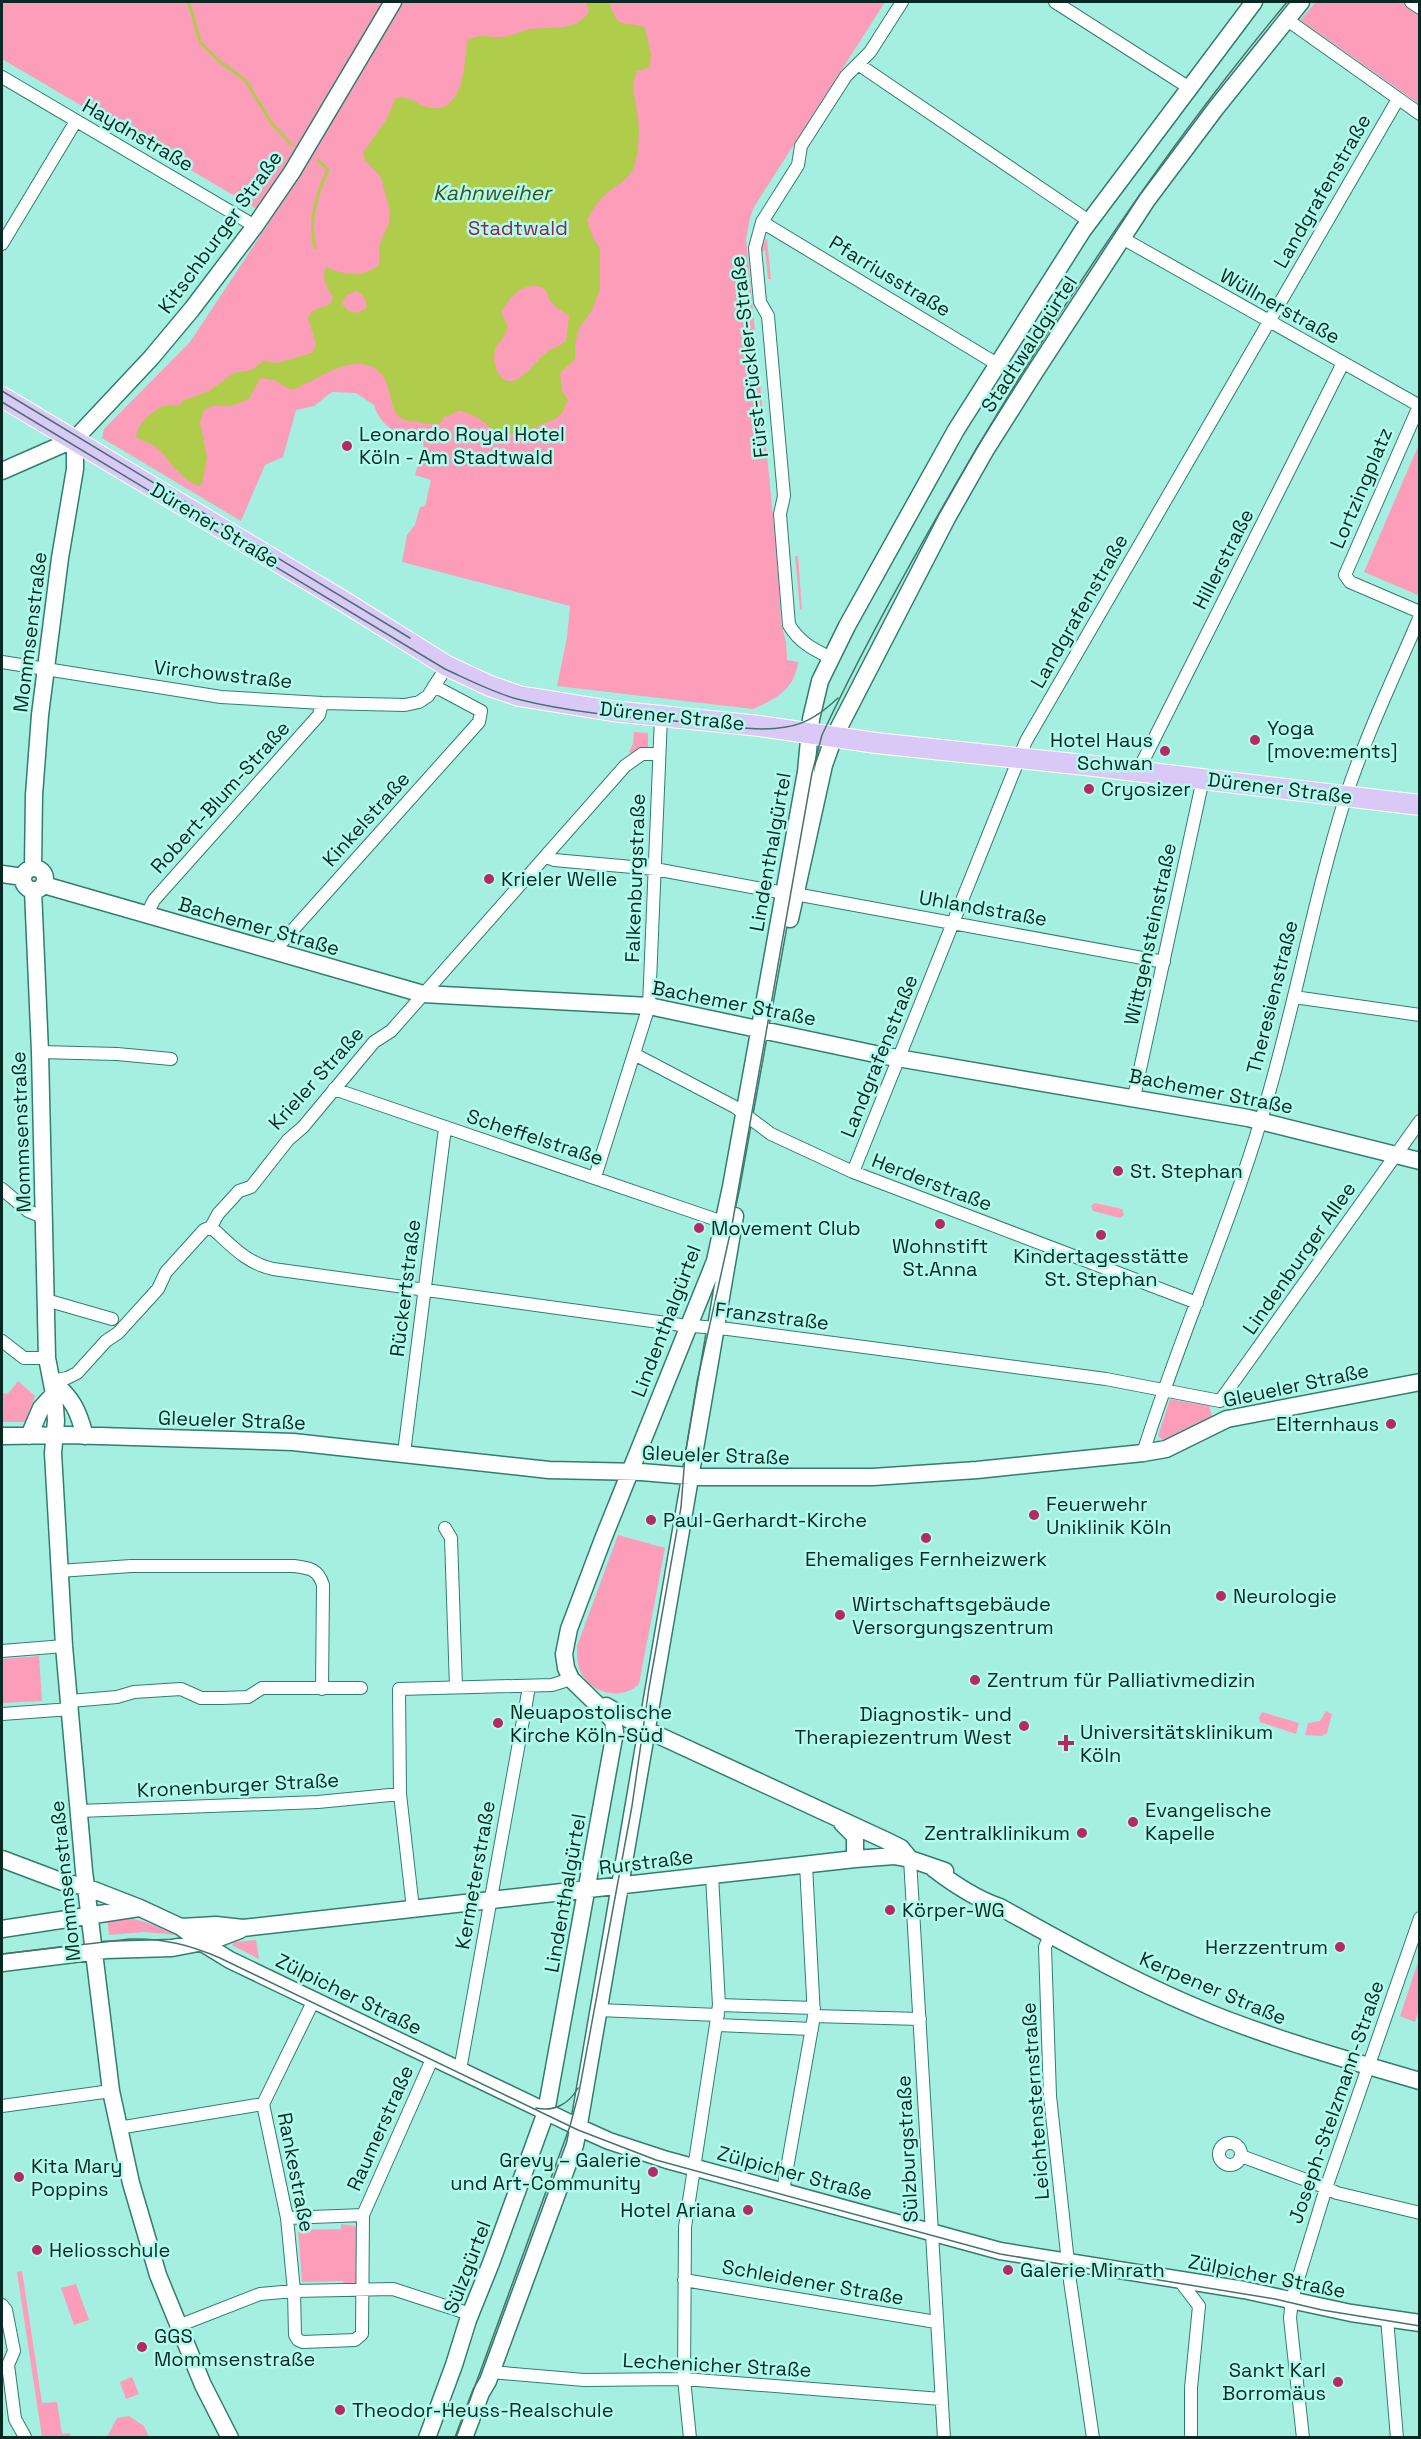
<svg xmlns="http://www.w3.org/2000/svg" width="1421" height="2439" font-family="'Space Grotesk',sans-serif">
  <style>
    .green { fill: #fc9dba }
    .water { fill: #afcc4b; fill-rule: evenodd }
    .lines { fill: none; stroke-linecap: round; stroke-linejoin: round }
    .stream { stroke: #afcc4b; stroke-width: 3 }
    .street-casing { stroke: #317d70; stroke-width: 14 }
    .secondary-casing { stroke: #317d70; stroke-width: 19 }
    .primary-casing { stroke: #fff; stroke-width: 22 }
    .street { stroke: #fff; stroke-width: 12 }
    .secondary { stroke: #fff; stroke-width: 16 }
    .primary { stroke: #dac9f7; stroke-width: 20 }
    .tram { stroke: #45756c; stroke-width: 1.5 }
    .poi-dot { fill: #b52a64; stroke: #b1fced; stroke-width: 2 }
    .labels { text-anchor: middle; stroke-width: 5; stroke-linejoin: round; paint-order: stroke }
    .street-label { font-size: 20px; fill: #082823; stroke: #b1fced }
    .park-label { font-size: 20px; fill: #912350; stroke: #b1fced }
    .poi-label { font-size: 20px; fill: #082823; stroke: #b1fced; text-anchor: start }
    .water-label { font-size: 21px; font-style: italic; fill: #434f1c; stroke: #b1fced }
  </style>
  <rect width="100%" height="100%" fill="#a4efe0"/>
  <path class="green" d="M2 2H885L754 207 750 218 746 239 778 568 781 623 786 642 787 660 798 662C795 689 776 699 753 709L557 686 567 638 570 606 402 562 407 535 415 525 420 507 425 506 431 480 415 475 424 444C401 435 382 430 374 405L356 393 332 392 314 406 296 410 283 457 265 465 241 521 102 438 104 429 190 342 272 218 2 59Z
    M1316 2H1405L1419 12V104L1300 20Z
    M766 239H767L771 279H768L765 250 759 254Z
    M1419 444 1420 591 1418 595 1364 572Z
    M795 556H798L802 610 800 609Z
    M634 732 648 733V748L636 750 632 754 629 752 633 744Z
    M1095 1203 1122 1209 1124 1215 1120 1218 1093 1211 1091 1206Z
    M18 1381 35 1396 25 1422H3L2 1393 8 1394Z
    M1170 1399 1209 1406 1212 1416 1163 1440 1158 1436Z
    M618 1535 665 1548 639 1684C623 1700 593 1695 582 1674 577 1666 577 1656 577 1646Z
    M39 1656 42 1701 2 1703V1659Z
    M1326 1711 1332 1714 1327 1733 1322 1736 1305 1735 1308 1723 1320 1721Z
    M1262 1712 1299 1723 1296 1734 1260 1722 1259 1718Z
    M119 1915 148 1923 177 1935 144 1932 109 1935 107 1917Z
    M256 1940 259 1959 232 1945 234 1942Z
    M1419 1959V2009L1415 2022 1400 2016Z
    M341 2224 355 2226 357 2230V2285L344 2286 343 2281 302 2282 298 2230 341 2229Z
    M22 2271 42 2403 57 2402 62 2434 70 2433 71 2437H42L17 2272Z
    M76 2284 89 2320 74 2325 61 2288Z
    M132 2377 139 2394 126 2399 120 2382Z
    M129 2416 144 2426 149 2437H107L117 2418Z"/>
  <path class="water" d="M586 2H609C611 7 614 16 617 20 624 27 637 22 645 28L651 55 649 68 637 71C630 90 635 94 637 112 640 126 639 150 635 164 628 184 611 186 600 200 595 205 591 213 587 220L593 238 600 249V289L592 310 578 330 575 345V359L560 373 562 391 568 400 562 413 555 419 524 432 507 435 498 433 478 418 460 410 447 417 445 415 441 423C431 425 428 424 418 422 413 422 406 421 401 418 385 409 397 366 360 364 335 363 313 383 291 390L274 380 260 378 249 399 232 406H212L204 410 200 422 207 457 202 484 199 486C180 479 170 460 157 448 151 443 142 441 136 437 138 421 162 399 179 406L182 401 209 391 234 373 252 370 263 361 277 363 312 353 316 344 308 318 312 311 330 304 333 297C327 290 321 276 326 267 343 275 363 278 379 265V246L389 223 390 211 381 177 365 160 363 153 386 120 396 98C410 95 418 106 431 108 464 113 465 62 467 41 480 33 489 38 503 37 511 37 518 32 526 30 548 25 576 34 589 11ZM532 286C552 287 543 292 552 303 556 308 564 312 569 316L566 341C560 346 552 348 546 353 534 362 513 397 498 373 495 367 493 356 495 350 497 342 509 334 507 325 506 321 502 316 501 312 509 299 516 288 532 286ZM357 291 365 298 367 307 358 313 349 311 342 304 346 295Z"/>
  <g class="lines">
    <path class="stream" d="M189 3 200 42 217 59 246 81 272 124 292 145
      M315 248C308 222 317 193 328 170L318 160"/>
    <defs>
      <path id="street" d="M1055 2 1188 87
        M1411 2 1420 8
        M1286 19 1420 114
        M858 64 1089 221
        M2 77 255 226
        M762 222 997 364
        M1122 238 1420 406
        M2 244 76 121
        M1419 406 1345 575 1350 582 1420 612
        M831 658C813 649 800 643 789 625L780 514 784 496 768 316 760 302 755 248 762 222 798 165 801 146 846 76 870 52 902 2
        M2 662 221 697 322 703 405 705 419 702 428 696 447 666
        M1138 771 1343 363
        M546 857 554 860 655 869 784 893
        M795 894 1164 962
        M146 916 154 900 319 715 322 703
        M274 951 479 722 481 711 434 686
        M1294 997 1420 1015
        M40 1052 117 1054 171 1059
        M634 1054 735 1107 771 1134 853 1172 1197 1303
        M334 1089 723 1222
        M1134 1097 1203 779
        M853 1172 1026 741 1398 99
        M595 1177 649 1006 661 717
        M2 1189 28 1211 45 1218
        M211 1227C231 1245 246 1263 273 1269L681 1325 728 1329 1106 1379 1220 1401
        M46 1300 112 1319
        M2 1341 24 1358H47
        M52 1381 67 1378 77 1373 106 1341 118 1333 158 1289 166 1272 204 1230 211 1227 218 1214 239 1191 251 1187 288 1140 303 1127 374 1042 391 1031 625 766 642 754H659
        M1220 1401 1420 1121
        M404 1453 445 1128
        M1143 1453C1178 1341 1227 1233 1261 1120 1294 1013 1312 903 1346 796 1366 735 1395 675 1420 616
        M445 1528 451 1538 456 1687
        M59 1571 131 1566H294C310 1568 318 1569 323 1585L322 1689
        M2 1651 64 1646
        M70 1701 117 1697 134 1692 181 1689 201 1698H222L248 1697 262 1688H361
        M2 1714 71 1709
        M79 1811 318 1802 400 1794
        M910 1859 944 2438
        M413 1909 400 1794 399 1689 552 1685 571 1679
        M1050 1935 1045 1947 1050 2096 1070 2281 1093 2438
        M314 2000 263 2104 287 2218 294 2291 295 2335 298 2340 303 2342 355 2340 362 2334 363 2215 433 2057
        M719 2005 814 2008
        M598 2010 718 2015
        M814 2016 920 2019
        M718 2025 812 2029
        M460 2070 529 1687
        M2 2106 111 2091
        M118 2128 263 2104
        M1219 2154a11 11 0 1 1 22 0a11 11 0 1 1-22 0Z
        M1241 2156 1317 2184 1337 2193 1420 2213
        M783 2191 814 2016 806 1865
        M287 2218 363 2215
        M684 2280 936 2322
        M1180 2281 1199 2306 1191 2388V2438
        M2 2305 6 2310 14 2351 8 2365 15 2419 25 2437
        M1387 2318 1397 2438
        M178 2326 260 2294 294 2291 393 2289 470 2314
        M491 2372 584 2380 684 2379 941 2399
        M690 2438 684 2379 685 2227 719 2005 712 1875
        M1303 2438 1290 2318 1292 2299 1326 2188 1420 1918"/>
      <path id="secondary" d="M2 471 75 439 151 358 192 309 255 226 292 172 393 2
        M23 879a11 11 0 1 1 22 0a11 11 0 1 1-22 0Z
        M33 868 34 795 40 715 60 558 75 469V439
        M2 874 23 877
        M44 885 423 994 649 1006 880 1055 1248 1118 1420 1161
        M33 890 40 1052 47 1358 54 1394 56 1421 53 1453 64 1646 84 1871 111 2091 131 2183 158 2275 203 2385 230 2438
        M790 919 824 765 834 737 947 518 985 451 1033 375 1147 200 1216 108 1301 2
        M52 1381C73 1399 78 1410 85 1436
        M2 1436 67 1435 293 1442 549 1470 641 1472 701 1477H873L977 1470 1143 1453 1166 1449 1227 1419 1420 1382
        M29 1436 41 1408 54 1394
        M606 1706 647 1730 885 1840 901 1848 910 1859 945 1871
        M842 1823 855 1836V1859
        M2 1859 63 1882 86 1887 140 1908 181 1927 199 1941 230 1960 578 2127 609 2141 667 2160 1000 2251 1244 2290 1351 2313 1420 2323
        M934 1869C955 1885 976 1899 1000 1907 1073 1948 1147 1989 1225 2019 1288 2043 1354 2062 1420 2081
        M181 1927 216 1925 243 1928 855 1859 894 1856 910 1859
        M2 1929 139 1908
        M2 1963 106 1950 172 1948 214 1940 240 1930
        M427 2438 454 2365 468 2320 491 2263 546 2112 615 1732 613 1721 609 1716 571 1679 566 1668 564 1654 569 1629 603 1539 715 1261 731 1187 806 772 811 719 820 681 847 626 956 430 1083 230 1254 2
        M464 2438 481 2393 488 2381 575 2145 578 2130 735 1216"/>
      <path id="primary" d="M2 397 343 601 447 666 490 686 519 696 612 711 760 726 876 743 1085 765 1420 805"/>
    </defs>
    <use href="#street" class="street-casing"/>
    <use href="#secondary" class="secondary-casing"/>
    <use href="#primary" class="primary-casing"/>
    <use href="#street" class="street"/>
    <use href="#secondary" class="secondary"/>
    <use href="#primary" class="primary"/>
    <path class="tram" d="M2 391 410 638
      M2 402 445 669C469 680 492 692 517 699 576 714 639 718 699 723 727 726 758 732 786 727 807 724 823 712 838 698
      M2 1954 130 1939C163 1938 190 1945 220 1958L578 2130 656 2160 1000 2254 1275 2299 1322 2310 1420 2326
      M536 2108C554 2112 569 2104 578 2088
      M456 2438 570 2126 579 2092 632 1806 649 1688 681 1507 685 1456 697 1382 732 1225 812 773 822 735C868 637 922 541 977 448 1069 292 1171 141 1287 2"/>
  </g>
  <g class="poi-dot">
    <circle cx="347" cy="446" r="6"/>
    <circle cx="1255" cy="740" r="6"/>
    <circle cx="1165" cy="751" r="6"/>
    <circle cx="1089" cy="789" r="6"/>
    <circle cx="489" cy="879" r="6"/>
    <circle cx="1118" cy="1171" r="6"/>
    <circle cx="940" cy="1224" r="6"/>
    <circle cx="699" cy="1228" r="6"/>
    <circle cx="1101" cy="1235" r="6"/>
    <circle cx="1391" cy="1424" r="6"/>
    <circle cx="1034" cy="1515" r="6"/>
    <circle cx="651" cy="1520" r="6"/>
    <circle cx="926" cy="1538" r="6"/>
    <circle cx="1221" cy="1596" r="6"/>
    <circle cx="840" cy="1615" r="6"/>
    <circle cx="975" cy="1680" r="6"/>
    <circle cx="498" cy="1723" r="6"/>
    <circle cx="1024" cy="1726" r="6"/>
    <path d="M1063 1734h6v6h6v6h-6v6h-6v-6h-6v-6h6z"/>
    <circle cx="1133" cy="1822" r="6"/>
    <circle cx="1082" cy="1833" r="6"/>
    <circle cx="890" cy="1910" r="6"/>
    <circle cx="1340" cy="1947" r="6"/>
    <circle cx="653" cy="2172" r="6"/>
    <circle cx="19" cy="2177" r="6"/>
    <circle cx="748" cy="2210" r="6"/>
    <circle cx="37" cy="2250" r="6"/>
    <circle cx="1008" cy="2270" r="6"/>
    <circle cx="142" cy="2347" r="6"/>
    <circle cx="1338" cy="2382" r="6"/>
    <circle cx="340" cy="2410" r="6"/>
  </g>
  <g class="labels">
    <g class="street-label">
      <text transform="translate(138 135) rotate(30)" y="7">Haydnstraße</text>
      <text transform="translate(1322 191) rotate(-60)" y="7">Landgrafenstraße</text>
      <text transform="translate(220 232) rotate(-54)" y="7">Kitschburger Straße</text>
      <text transform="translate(890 276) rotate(31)" y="7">Pfarriusstraße</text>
      <text transform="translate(1280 306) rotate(29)" y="7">Wüllnerstraße</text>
      <text transform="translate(1029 344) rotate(-57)" y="7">Stadtwaldgürtel</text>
      <text transform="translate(749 357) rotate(-97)" y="7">Fürst-Pückler-Straße</text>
      <text transform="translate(1361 488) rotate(-67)" y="7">Lortzingplatz</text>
      <text transform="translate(215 525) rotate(31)" y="7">Dürener Straße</text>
      <text transform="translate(1223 559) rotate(-63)" y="7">Hillerstraße</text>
      <text transform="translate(1079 611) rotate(-60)" y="7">Landgrafenstraße</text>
      <text transform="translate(30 632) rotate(-83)" y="7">Mommsenstraße</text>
      <text transform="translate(223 674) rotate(6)" y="7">Virchowstraße</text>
      <text transform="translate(672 716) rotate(6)" y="7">Dürener Straße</text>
      <text transform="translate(1280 788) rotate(7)" y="7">Dürener Straße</text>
      <text transform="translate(220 797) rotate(-48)" y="7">Robert-Blum-Straße</text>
      <text transform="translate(366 819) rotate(-48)" y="7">Kinkelstraße</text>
      <text transform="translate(770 852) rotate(-80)" y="7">Lindenthalgürtel</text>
      <text transform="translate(635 878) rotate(-88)" y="7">Falkenburgstraße</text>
      <text transform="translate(983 908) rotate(10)" y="7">Uhlandstraße</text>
      <text transform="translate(259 926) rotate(16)" y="7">Bachemer Straße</text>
      <text transform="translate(1150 934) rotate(-78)" y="7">Wittgensteinstraße</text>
      <text transform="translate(1272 997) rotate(-76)" y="7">Theresienstraße</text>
      <text transform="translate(734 1003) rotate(11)" y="7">Bachemer Straße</text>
      <text transform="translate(879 1056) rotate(-68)" y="7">Landgrafenstraße</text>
      <text transform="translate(316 1078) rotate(-48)" y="7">Krieler Straße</text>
      <text transform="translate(1211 1091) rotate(11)" y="7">Bachemer Straße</text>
      <text transform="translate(21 1132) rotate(-92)" y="7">Mommsenstraße</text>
      <text transform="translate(535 1137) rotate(18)" y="7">Scheffelstraße</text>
      <text transform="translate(932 1182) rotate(21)" y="7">Herderstraße</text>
      <text transform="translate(1299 1258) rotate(-55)" y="7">Lindenburger Allee</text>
      <text transform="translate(405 1288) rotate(-83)" y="7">Rückertstraße</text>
      <text transform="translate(772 1316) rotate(7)" y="7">Franzstraße</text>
      <text transform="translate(666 1321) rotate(-69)" y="7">Lindenthalgürtel</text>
      <text transform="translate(1296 1385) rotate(-12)" y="7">Gleueler Straße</text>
      <text transform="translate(232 1420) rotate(2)" y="7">Gleueler Straße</text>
      <text transform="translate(716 1455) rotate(2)" y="7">Gleueler Straße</text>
      <text transform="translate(238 1785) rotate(-3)" y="7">Kronenburger Straße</text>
      <text transform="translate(646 1862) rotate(-7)" y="7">Rurstraße</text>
      <text transform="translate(475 1875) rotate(-80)" y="7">Kermeterstraße</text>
      <text transform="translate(65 1881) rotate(-96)" y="7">Mommsenstraße</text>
      <text transform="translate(565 1893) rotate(-80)" y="7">Lindenthalgürtel</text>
      <text transform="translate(1213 1988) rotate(23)" y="7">Kerpener Straße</text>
      <text transform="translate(349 1994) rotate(26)" y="7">Zülpicher Straße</text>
      <text transform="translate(1035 2101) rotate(-94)" y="7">Leichtensternstraße</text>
      <text transform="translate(1336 2102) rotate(-71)" y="7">Joseph-Stelzmann-Straße</text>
      <text transform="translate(380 2128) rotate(-66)" y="7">Raumerstraße</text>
      <text transform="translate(907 2149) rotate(-93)" y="7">Sülzburgstraße</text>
      <text transform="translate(296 2172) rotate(79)" y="7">Rankestraße</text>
      <text transform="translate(795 2173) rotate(15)" y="7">Zülpicher Straße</text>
      <text transform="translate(467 2267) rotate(-69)" y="7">Sülzgürtel</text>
      <text transform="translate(1267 2276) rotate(11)" y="7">Zülpicher Straße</text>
      <text transform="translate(813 2282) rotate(10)" y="7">Schleidener Straße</text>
      <text transform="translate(717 2365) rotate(3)" y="7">Lechenicher Straße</text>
    </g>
    <g class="park-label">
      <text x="518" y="235">Stadtwald</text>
    </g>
    <g class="poi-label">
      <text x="359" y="441">Leonardo Royal Hotel<tspan x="359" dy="23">Köln - Am Stadtwald</tspan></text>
      <text x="1267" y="735">Yoga<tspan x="1267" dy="23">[move:ments]</tspan></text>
      <text x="1153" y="747" text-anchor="end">Hotel Haus<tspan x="1153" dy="23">Schwan</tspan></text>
      <text x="1101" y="796">Cryosizer</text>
      <text x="501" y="886">Krieler Welle</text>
      <text x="1130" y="1178">St. Stephan</text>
      <text x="711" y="1235">Movement Club</text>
      <text x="940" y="1253" text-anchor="middle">Wohnstift<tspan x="940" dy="23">St.Anna</tspan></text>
      <text x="1101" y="1263" text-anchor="middle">Kindertagesstätte<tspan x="1101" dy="23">St. Stephan</tspan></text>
      <text x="1379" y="1431" text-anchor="end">Elternhaus</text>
      <text x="1046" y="1511">Feuerwehr<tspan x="1046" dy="23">Uniklinik Köln</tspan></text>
      <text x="663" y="1527">Paul-Gerhardt-Kirche</text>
      <text x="926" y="1566" text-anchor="middle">Ehemaliges Fernheizwerk</text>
      <text x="1233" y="1603">Neurologie</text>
      <text x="852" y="1611">Wirtschaftsgebäude<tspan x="852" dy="23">Versorgungszentrum</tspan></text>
      <text x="987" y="1687">Zentrum für Palliativmedizin</text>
      <text x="510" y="1719">Neuapostolische<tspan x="510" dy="23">Kirche Köln-Süd</tspan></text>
      <text x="1012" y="1721" text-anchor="end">Diagnostik- und<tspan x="1012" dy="23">Therapiezentrum West</tspan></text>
      <text x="1080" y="1739">Universitätsklinikum<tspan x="1080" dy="23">Köln</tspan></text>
      <text x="1145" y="1817">Evangelische<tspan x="1145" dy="23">Kapelle</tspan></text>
      <text x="1070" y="1840" text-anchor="end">Zentralklinikum</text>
      <text x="902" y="1917">Körper-WG</text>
      <text x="1328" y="1954" text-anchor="end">Herzzentrum</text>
      <text x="641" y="2167" text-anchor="end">Grevy – Galerie<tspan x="641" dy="23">und Art-Community</tspan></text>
      <text x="31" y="2173">Kita Mary<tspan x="31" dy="23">Poppins</tspan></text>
      <text x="736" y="2217" text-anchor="end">Hotel Ariana</text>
      <text x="49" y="2257">Heliosschule</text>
      <text x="1020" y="2277">Galerie Minrath</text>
      <text x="154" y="2343">GGS<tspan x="154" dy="23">Mommsenstraße</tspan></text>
      <text x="1326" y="2377" text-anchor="end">Sankt Karl<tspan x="1326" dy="23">Borromäus</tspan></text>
      <text x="352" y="2417">Theodor-Heuss-Realschule</text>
    </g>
    <g class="water-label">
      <text x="492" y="200">Kahnweiher</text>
    </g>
  </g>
  <rect width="1421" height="2439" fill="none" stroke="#082823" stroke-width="6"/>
</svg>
